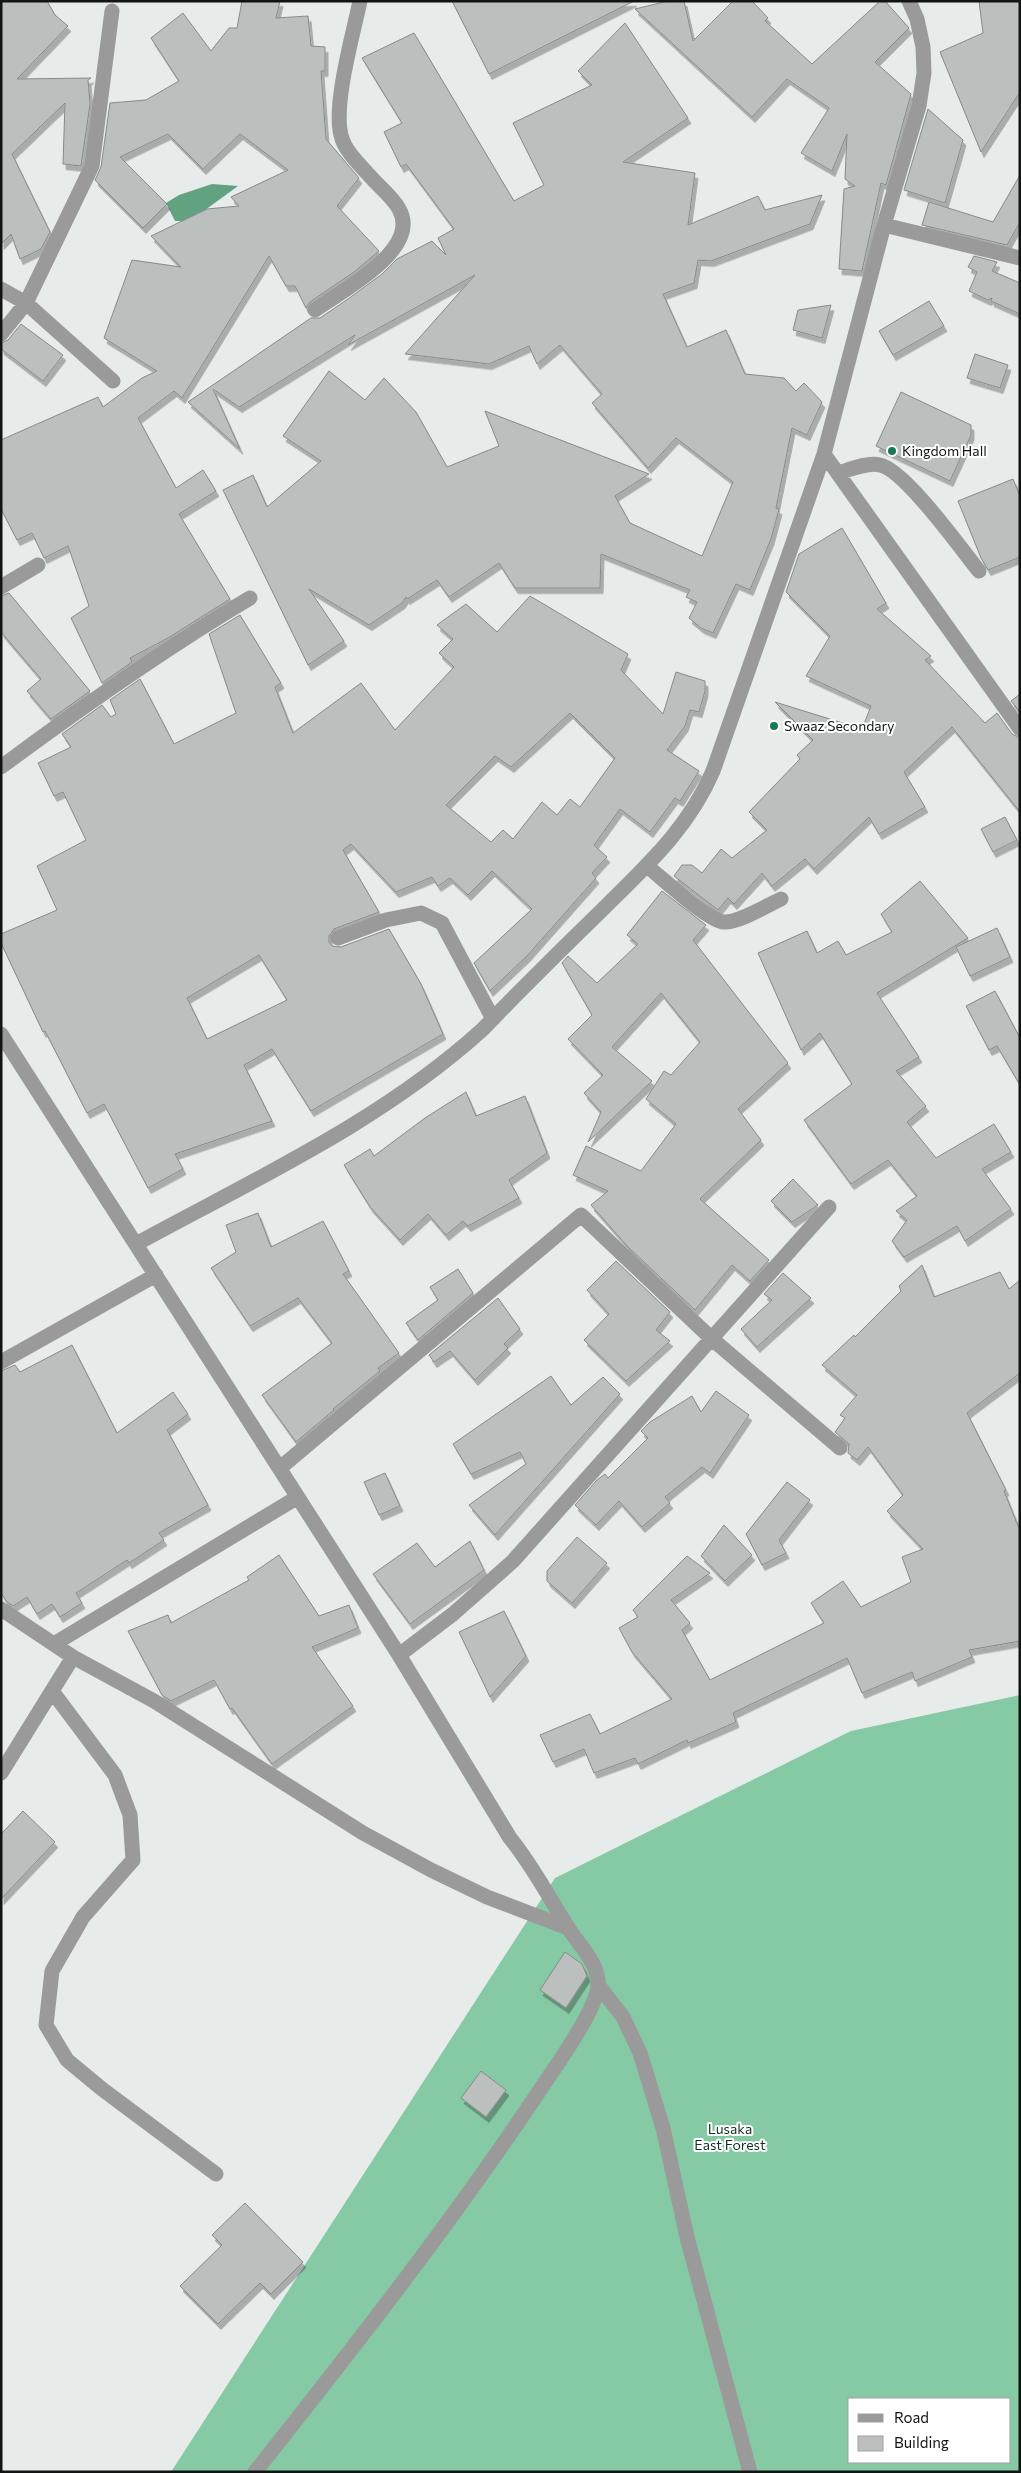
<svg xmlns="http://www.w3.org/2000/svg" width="1021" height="2473" font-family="Commissioner,sans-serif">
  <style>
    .forest { fill: #85c9a5; fill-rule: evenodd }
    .water { fill: #61a381 }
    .building { fill: #bbbfbd; stroke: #868a88; fill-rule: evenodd; filter: url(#shadow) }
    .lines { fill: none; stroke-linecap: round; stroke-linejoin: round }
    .minor { stroke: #999a99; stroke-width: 15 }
    .poi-dot { fill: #167a53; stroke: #fff; stroke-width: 2 }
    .labels { text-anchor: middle; stroke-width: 4; stroke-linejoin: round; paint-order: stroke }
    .poi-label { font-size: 14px; fill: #121313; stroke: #fff; text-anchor: start }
    .park-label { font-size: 14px; fill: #123122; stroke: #fff }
  </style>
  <defs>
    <filter id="shadow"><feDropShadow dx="3" dy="5.5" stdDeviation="0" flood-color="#0004"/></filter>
  </defs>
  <rect width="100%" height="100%" fill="#e7ebe9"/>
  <path class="forest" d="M1020 1695V2472H171L555 1878 851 1731ZM850 2399H1010V2462H850Z"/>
  <path class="water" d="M212 184 238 186 190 221H175L166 203 179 195Z"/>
  <path class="building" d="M1 1H47L55 15 68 26 17 79 91 78 88 80 90 104 81 166 63 164 65 103 12 154 50 232 41 249 20 259 11 234 1 244Z
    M242 1H280L276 18 308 16 311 46 325 47V71H321L326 139 359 178 337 206 379 251 354 272 310 302 306 308 295 286H286L269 256 182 398 174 391 138 418 176 488 203 470 216 491 179 514 230 599 168 638 130 658 132 662 102 683 71 618 89 606 68 546 44 558 32 533 17 540 1 509V440L98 397 103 407 142 378 157 371 104 338 132 260 181 267 151 236 207 209 239 206 231 197 288 170 240 134 203 169 168 134 120 157 167 204 143 228 95 180 101 167 110 103 146 100 179 81 151 38 183 13 211 51 229 28H237Z
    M452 1H634L489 74Z
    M668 1H684L693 41 733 1H752L768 18 765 21 812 64 880 1H885L909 28 875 62 911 94 886 185 881 183 862 271 839 269 844 189 855 186 845 179 847 134 832 171 801 153 829 108 787 79 752 117 635 9Z
    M979 1H1020V92L981 152 940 52 983 33Z
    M625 23 688 118 623 162 695 173 688 225 758 196 765 210 822 195 810 224 711 261 698 260 694 283 663 294 687 347 726 330 745 374 784 378 796 391 804 383 822 402 807 435 792 428 776 508 779 509 771 539 750 590 736 584 713 633 701 628 689 618 697 602 686 597 690 590 601 554 600 588H515L499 563 449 597 437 580 407 599 406 597 402 603 369 625 309 589 344 641 308 665 223 490 253 475 267 507 321 461 283 436 329 371 365 400 384 378 416 412 447 467 499 446 485 411 649 474 615 496 630 523 702 556 733 482 676 438 648 468 592 403 602 394 560 345 537 364 529 346 489 364 405 354 475 275 348 345 355 335 239 407 213 389 240 449 188 402 311 318H320L348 299 382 274 397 259 432 241 446 255 438 238 454 229 406 164 401 167 384 132 402 123 362 58 414 33 514 201 544 185 513 123 592 85 578 71Z
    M928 109 963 140 945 203 904 190Z
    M1020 175V222L1007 245 922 225 929 202 993 222Z
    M974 256 997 262 992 271 1020 283V314L991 301 992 298 988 300 969 291 977 272 968 267Z
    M929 301 944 326 893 355 879 331Z
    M831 305 822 338 793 330 798 310Z
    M21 324 63 355 43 381 1 349V343L8 340Z
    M975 354 1008 365 1000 388 967 378Z
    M901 392 971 425V435L950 481 876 446Z
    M1013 479 1020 496V557L988 570 981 558 958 501Z
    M842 528 886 603 877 609 931 656 925 660 985 723 997 713 1012 734 1020 738V812L952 727 904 772 925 807 879 834 869 817 814 869 805 859 772 886 762 873 734 904 728 898 718 910 674 876 682 865H692L702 873 721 849 732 858 767 830 749 812 800 759 797 755 813 740 775 702 862 729 871 706 806 676 830 636 786 592 799 554Z
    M9 593 90 691 51 719 27 691 41 679 1 632V596Z
    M530 596 628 654 621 670 663 714 676 672 705 681V691L699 712 690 710 685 726 667 750 699 771 680 801 675 798 650 832 620 809 594 845 607 857 592 873 596 878 527 956 490 991 474 963 532 909 492 871 468 895 450 878 438 886 432 877 396 892 351 844 343 850 379 912 334 929 329 936V942L332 946 341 947 389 929 421 984 443 1034 311 1111 272 1049 244 1065 272 1121 175 1154 183 1169 148 1188 104 1104 87 1113 45 1031 43 1032 1 943V934L57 910 37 866 86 840 63 792 54 796 38 763 71 747 62 734 102 705 111 717 116 714 110 700 140 679 174 744 236 713 209 634 240 615 281 683 275 687 293 733 361 683 395 730 454 667 439 653 453 639 437 625 466 604 497 632ZM570 713 615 758 580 807 570 799 557 815 542 802 513 839 503 830 491 842 446 805 495 756 511 767ZM259 955 287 1000 207 1039 187 998Z
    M1020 694V712L1011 701Z
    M1005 817 1017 840 993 852 981 829Z
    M920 881 968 938 877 993 919 1057 896 1071 926 1106 907 1122 936 1158 994 1124 1011 1152 982 1169 1011 1209 965 1241 957 1226 904 1257 892 1241 907 1220 896 1211 917 1196 888 1160 851 1184 804 1120 852 1084 820 1033 801 1050 758 953 807 931 817 953 838 941 846 955 892 932 881 914Z
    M662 891 706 925 693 940 788 1063 738 1109 761 1140 700 1199 769 1260 750 1281 732 1265 695 1310 628 1247 591 1205 608 1191 573 1175 586 1146 641 1171 676 1124 646 1099 664 1071 671 1075 700 1042 661 993 612 1047 652 1081 588 1142 601 1112 584 1093 603 1075 568 1039 592 1015 562 963 568 956 597 983 638 944 627 935Z
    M997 928 1010 957 970 976 956 947Z
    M995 991 1020 1038V1085L997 1046 989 1050 966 1006Z
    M466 1092 476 1116 525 1096 547 1153 509 1180 519 1198 468 1226 463 1221 446 1235 428 1214 400 1240 370 1207 344 1165 370 1149 374 1156 425 1118Z
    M793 1179 818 1205 792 1222 771 1201Z
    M258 1213 271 1247 323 1221 349 1271 343 1274 399 1353 378 1368 380 1371 333 1409 334 1410 296 1442 262 1395 332 1343 298 1298 250 1326 211 1268 236 1252 226 1225Z
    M616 1261 670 1312 656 1330 670 1341 626 1381 584 1340 609 1314 587 1290Z
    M922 1265 934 1297 1000 1272 1009 1289 1020 1280V1373L967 1413 1006 1490 1004 1491 1020 1531V1641L969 1650 972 1657 915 1681 912 1672 862 1693 847 1658 733 1713 736 1722 688 1743 687 1740 638 1764 635 1758 594 1773 584 1749 553 1762 540 1735 590 1714 600 1734 672 1699 632 1652 619 1628 638 1617 633 1610 687 1556 710 1573 671 1600 690 1623 682 1630 710 1680 824 1623 811 1603 843 1581 861 1607 911 1582 902 1557 923 1549 887 1511 903 1495 868 1447 857 1460 848 1453 849 1444 835 1432 845 1418 840 1415 857 1395 822 1365 854 1335 855 1337 901 1291 899 1286Z
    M458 1269 473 1293 418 1340 406 1323 438 1300 430 1287Z
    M783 1273 811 1298 757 1347 741 1329 772 1300 764 1294Z
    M498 1298 520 1329 504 1344 508 1348 475 1380 450 1351 434 1362 429 1355Z
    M72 1345 117 1433 173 1392 188 1414 167 1430 208 1505 159 1533 164 1540 129 1563 127 1560 76 1593 82 1603 60 1617 52 1604 37 1614 27 1597 13 1606 7 1602 1 1593V1371L15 1365 20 1372Z
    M551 1376 571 1405 603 1377 620 1394 495 1535 469 1505 526 1464 520 1452 471 1474 453 1444Z
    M716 1391 749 1415 710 1473 702 1467 665 1497 670 1503 642 1527 619 1501 596 1525 575 1505 597 1480 605 1474 608 1478 648 1438 641 1431 650 1422 692 1396 701 1412Z
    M385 1473 400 1506 379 1515 364 1482Z
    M787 1482 810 1500 779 1540 786 1553 762 1565 746 1534Z
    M724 1525 752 1555 725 1581 701 1556Z
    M577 1537 607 1563 572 1603 547 1581V1571Z
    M470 1541 484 1570 410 1624 373 1574 417 1543 435 1567Z
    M279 1555 319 1616 349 1605 358 1628 312 1647 353 1706 272 1764 232 1708 230 1709 214 1680 171 1701 162 1695 128 1631 168 1615 171 1623 249 1580 247 1577Z
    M504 1611 526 1656 490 1697 459 1632Z
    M23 1811 55 1842 1 1899V1834Z
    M565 1952 582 1964 587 1976 566 2008 540 1990Z
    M481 2071 506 2090 486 2117 461 2098Z
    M245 2203 303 2262 271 2294 260 2283 218 2324 180 2286 222 2245 212 2235Z"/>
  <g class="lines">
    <path class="minor" d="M884 225 1020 258
      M1 289 26 303 113 381
      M315 310C343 290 422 249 399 209 392 196 378 186 369 175 359 164 344 150 341 135 333 104 353 35 360 1
      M1 334 26 303 92 166 112 11
      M824 454 1020 729
      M839 473C851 469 868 462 880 465 905 470 961 549 979 571
      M1 587 38 565
      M1 767C82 707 164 649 250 598
      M647 866C662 878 708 921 724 922 738 923 768 905 781 899
      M338 938 386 920 421 913 442 923 493 1019
      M1 1034 399 1655 510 1838C533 1866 549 1898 569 1929 579 1945 600 1965 598 1986 596 2010 558 2063 544 2084 455 2218 355 2346 255 2472
      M136 1244C255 1179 382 1121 483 1029 522 988 562 949 602 910 646 866 688 829 713 771L824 454 884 225 919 106 924 73 923 47 917 19 909 1
      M1 1362 156 1275
      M280 1468 581 1215 712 1339 840 1448
      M1 1609 73 1657 154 1701 363 1833 431 1870 487 1897 568 1928
      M54 1644 298 1497
      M399 1655 453 1614 513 1561 829 1207
      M52 1691 115 1775 130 1815 133 1860 83 1917 52 1971 46 2025 67 2060 102 2089 216 2174
      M1 1773 73 1657
      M599 1986 623 2017 640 2053 663 2128 687 2237 750 2472"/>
  </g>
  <g class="poi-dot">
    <circle cx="892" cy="451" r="5"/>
    <circle cx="774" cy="726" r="5"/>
  </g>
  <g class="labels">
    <g class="poi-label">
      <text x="902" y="456">Kingdom Hall</text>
      <text x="784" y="731">Swaaz Secondary</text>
    </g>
    <g class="park-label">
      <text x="730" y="2134">Lusaka<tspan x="730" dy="16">East Forest</tspan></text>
    </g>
  </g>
  <rect width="1021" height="2473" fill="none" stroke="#121313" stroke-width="5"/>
  <rect x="848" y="2398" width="162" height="65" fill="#ffffff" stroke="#a0a1a1"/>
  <rect x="858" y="2414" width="25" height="8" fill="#999a99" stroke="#a0a1a1"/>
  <text x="894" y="2423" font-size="15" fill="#121313">Road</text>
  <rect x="858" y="2436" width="25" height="15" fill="#bbbfbd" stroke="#a0a1a1"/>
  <text x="894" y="2448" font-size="15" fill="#121313">Building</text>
</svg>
